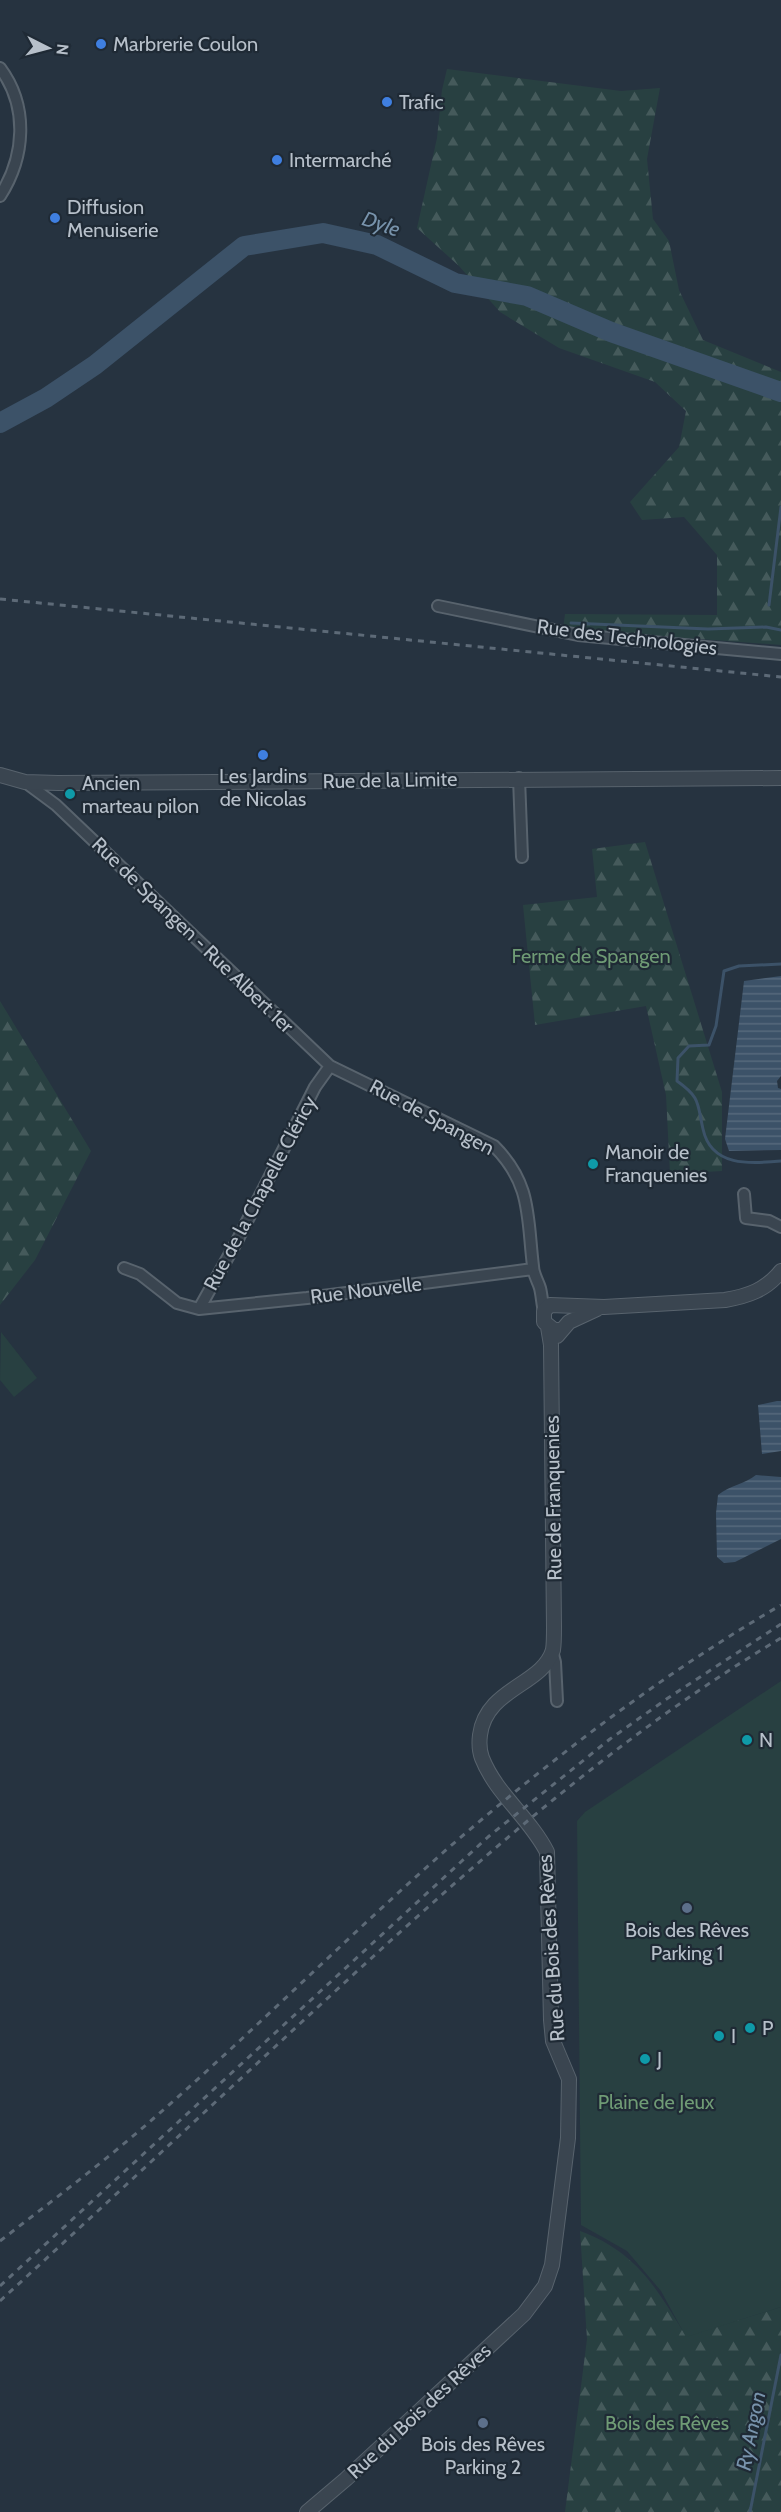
<svg xmlns="http://www.w3.org/2000/svg" width="781" height="2512" font-family="Cabin,sans-serif">
  <style>
    .forest { fill: url(#forest-firs) }
    .park { fill: #284041 }
    .water { fill: url(#water-rules) }
    .lines { fill: none; stroke-linecap: round; stroke-linejoin: round }
    .stream { stroke: #3c5268; stroke-width: 3 }
    .river { stroke: #3c5268; stroke-width: 20 }
    .minor-casing { stroke: #58636d; stroke-width: 14 }
    .tertiary-casing { stroke: #58636d; stroke-width: 16 }
    .minor { stroke: #3a4550; stroke-width: 10 }
    .tertiary { stroke: #3a4550; stroke-width: 14 }
    .rail { stroke: #5d6a77; stroke-width: 3; stroke-dasharray: 6 6; stroke-linecap: butt }
    .shop-dot { fill: #3f7fe0; stroke: #1f2a35; stroke-width: 2 }
    .culture-dot { fill: #0f9aa8; stroke: #1f2a35; stroke-width: 2 }
    .service-dot { fill: #5c6f8a; stroke: #1f2a35; stroke-width: 2 }
    .labels { text-anchor: middle; stroke-width: 4.5; stroke-linejoin: round; paint-order: stroke }
    .poi-label { font-size: 20px; fill: #b7c0ca; stroke: #1f2a35; text-anchor: start }
    .street-label { font-size: 20px; fill: #b7c0ca; stroke: #1f2a35 }
    .park-label { font-size: 20px; fill: #6f9b75; stroke: #1f2a35 }
    .water-label { font-size: 21px; font-style: italic; fill: #7893ac; stroke: #1f2a35 }
  </style>
  <defs>
    <pattern id="forest-firs" width="22" height="20" patternUnits="userSpaceOnUse" patternTransform="scale(1.5)"><rect width="22" height="20" fill="#284041"/><path d="M5 1l3.5 6h-7zM16 11l3.5 6h-7z" fill="#455a5b"/></pattern>
    <pattern id="water-rules" width="6" height="5" patternUnits="userSpaceOnUse" patternTransform="scale(1.5)"><rect width="6" height="5" fill="#3c5268"/><path d="M0 2.5h6" fill="none" stroke="#56697c"/></pattern>
  </defs>
  <rect width="100%" height="100%" fill="#263340"/>
  <path class="forest" d="M447 69 621 91 660 88 647 159 653 219 669 241 679 290 703 340 781 372V645L563 629 565 614 717 615V555L684 517 642 520 630 502 679 447 686 411 655 382 559 348 500 312 459 266 417 228 437 138 442 90Z
    M645 842 722 1092V1171L670 1174 666 1095 646 1006 535 1025 523 905 597 897 592 849Z
    M0 1001 91 1151 35 1260 0 1305Z
    M580 2231C637 2252 656 2288 686 2336L781 2307V2512H565L587 2339Z"/>
  <path class="park" d="M1 1332 37 1378 14 1397 0 1380Z
    M781 1681V2307L686 2337 661 2291 627 2251 581 2225 577 1821 585 1812Z"/>
  <path class="water" d="M781 976V1076L777 1081 778 1088 781 1089V1150L729 1151 725 1139 744 981Z
    M777 1401H781V1451L762 1454 758 1405Z
    M756 1475 781 1477V1539L735 1562 724 1563 717 1557 716 1513 718 1495C730 1485 745 1484 756 1475Z"/>
  <g class="lines">
    <path class="stream" d="M769 605 781 507
      M571 623 708 629 766 627 781 630
      M781 964 739 966 724 971 716 1026 709 1045 689 1046 678 1058 677 1081C701 1098 697 1103 703 1129 711 1167 750 1164 781 1161
      M750 2512 781 2355"/>
    <path class="river" d="M0 423 46 398 95 365 244 246 323 233 377 245 455 283 527 296 611 332 781 392"/>
    <defs>
      <path id="minor" d="M0 68C29 107 25 157 0 196
        M438 606 578 635 781 654
        M519 778 522 857
        M25 782 56 805 330 1066 494 1146C532 1184 527 1217 533 1266 533 1274 538 1281 540 1288 542 1296 542 1304 544 1311
        M744 1194 746 1218 769 1221 781 1227
        M124 1268 140 1274 177 1303 199 1309 307 1298 533 1269
        M199 1309 237 1241 315 1087 330 1066
        M552 1651 555 1662 557 1701"/>
      <path id="tertiary" d="M0 775 25 782 58 783 781 778
        M561 1330H554L544 1322V1311L550 1305 604 1307 725 1300C748 1296 766 1290 781 1271
        M557 1336 569 1322 597 1309
        M307 2512 346 2479 524 2314 545 2286 552 2265 568 2138 569 2079 553 2041 551 2020 547 1852C530 1818 496 1794 482 1758 479 1750 479 1743 480 1735 486 1688 543 1685 553 1650 554 1644 554 1635 554 1627L551 1345 548 1327"/>
    </defs>
    <use href="#minor" class="minor-casing"/>
    <use href="#tertiary" class="tertiary-casing"/>
    <use href="#minor" class="minor"/>
    <use href="#tertiary" class="tertiary"/>
    <path class="rail" d="M0 599 781 677
      M0 2241C52 2201 105 2161 154 2118 254 2031 347 1937 446 1850 551 1759 661 1675 781 1605
      M0 2286 488 1837 610 1739 668 1698 781 1624
      M0 2301C106 2204 212 2105 318 2007 464 1873 610 1740 781 1638"/>
  </g>
  <g class="shop-dot">
    <circle cx="101" cy="44" r="6"/>
    <circle cx="387" cy="102" r="6"/>
    <circle cx="277" cy="160" r="6"/>
    <circle cx="55" cy="218" r="6"/>
    <circle cx="263" cy="755" r="6"/>
  </g>
  <g class="culture-dot">
    <circle cx="70" cy="794" r="6"/>
    <circle cx="593" cy="1164" r="6"/>
    <circle cx="747" cy="1740" r="6"/>
    <circle cx="750" cy="2028" r="6"/>
    <circle cx="719" cy="2036" r="6"/>
    <circle cx="645" cy="2059" r="6"/>
  </g>
  <g class="service-dot">
    <circle cx="687" cy="1908" r="6"/>
    <circle cx="483" cy="2423" r="6"/>
  </g>
  <g class="labels">
    <g class="poi-label">
      <text x="113" y="51">Marbrerie Coulon</text>
      <text x="399" y="109">Trafic</text>
      <text x="289" y="167">Intermarché</text>
      <text x="67" y="214">Diffusion<tspan x="67" dy="23">Menuiserie</tspan></text>
      <text x="263" y="783" text-anchor="middle">Les Jardins<tspan x="263" dy="23">de Nicolas</tspan></text>
      <text x="82" y="790">Ancien<tspan x="82" dy="23">marteau pilon</tspan></text>
      <text x="605" y="1159">Manoir de<tspan x="605" dy="23">Franquenies</tspan></text>
      <text x="759" y="1747">N</text>
      <text x="687" y="1937" text-anchor="middle">Bois des Rêves<tspan x="687" dy="23">Parking 1</tspan></text>
      <text x="762" y="2035">P</text>
      <text x="731" y="2043">I</text>
      <text x="657" y="2066">J</text>
      <text x="483" y="2451" text-anchor="middle">Bois des Rêves<tspan x="483" dy="23">Parking 2</tspan></text>
    </g>
    <g class="street-label">
      <text transform="translate(627 637) rotate(7)" y="7">Rue des Technologies</text>
      <text transform="translate(390 780) rotate(-1)" y="7">Rue de la Limite</text>
      <text transform="translate(193 935) rotate(44)" y="7">Rue de Spangen - Rue Albert 1er</text>
      <text transform="translate(432 1117) rotate(28)" y="7">Rue de Spangen</text>
      <text transform="translate(260 1193) rotate(-62)" y="7">Rue de la Chapelle Cléricy</text>
      <text transform="translate(366 1290) rotate(-7)" y="7">Rue Nouvelle</text>
      <text transform="translate(553 1498) rotate(-91)" y="7">Rue de Franquenies</text>
      <text transform="translate(551 1948) rotate(-94)" y="7">Rue du Bois des Rêves</text>
      <text transform="translate(419 2411) rotate(-43)" y="7">Rue du Bois des Rêves</text>
    </g>
    <g class="park-label">
      <text x="591" y="963">Ferme de Spangen</text>
      <text x="656" y="2109">Plaine de Jeux</text>
      <text x="667" y="2430">Bois des Rêves</text>
    </g>
    <g class="water-label">
      <text transform="translate(381 224) rotate(19)" y="7">Dyle</text>
      <text transform="translate(751 2431) rotate(-79)" y="7">Ry Angon</text>
    </g>
  </g>
  <g transform="translate(48 48) rotate(96)" stroke="#1f2a35" stroke-width="4.5" paint-order="stroke">
  <path d="M0-4.5L10 22L0 15L-10 22Z" fill="#b7c0ca"/>
  <text y="-9" font-size="16" font-weight="bold" text-anchor="middle" fill="#b7c0ca">N</text>
  </g>
</svg>
